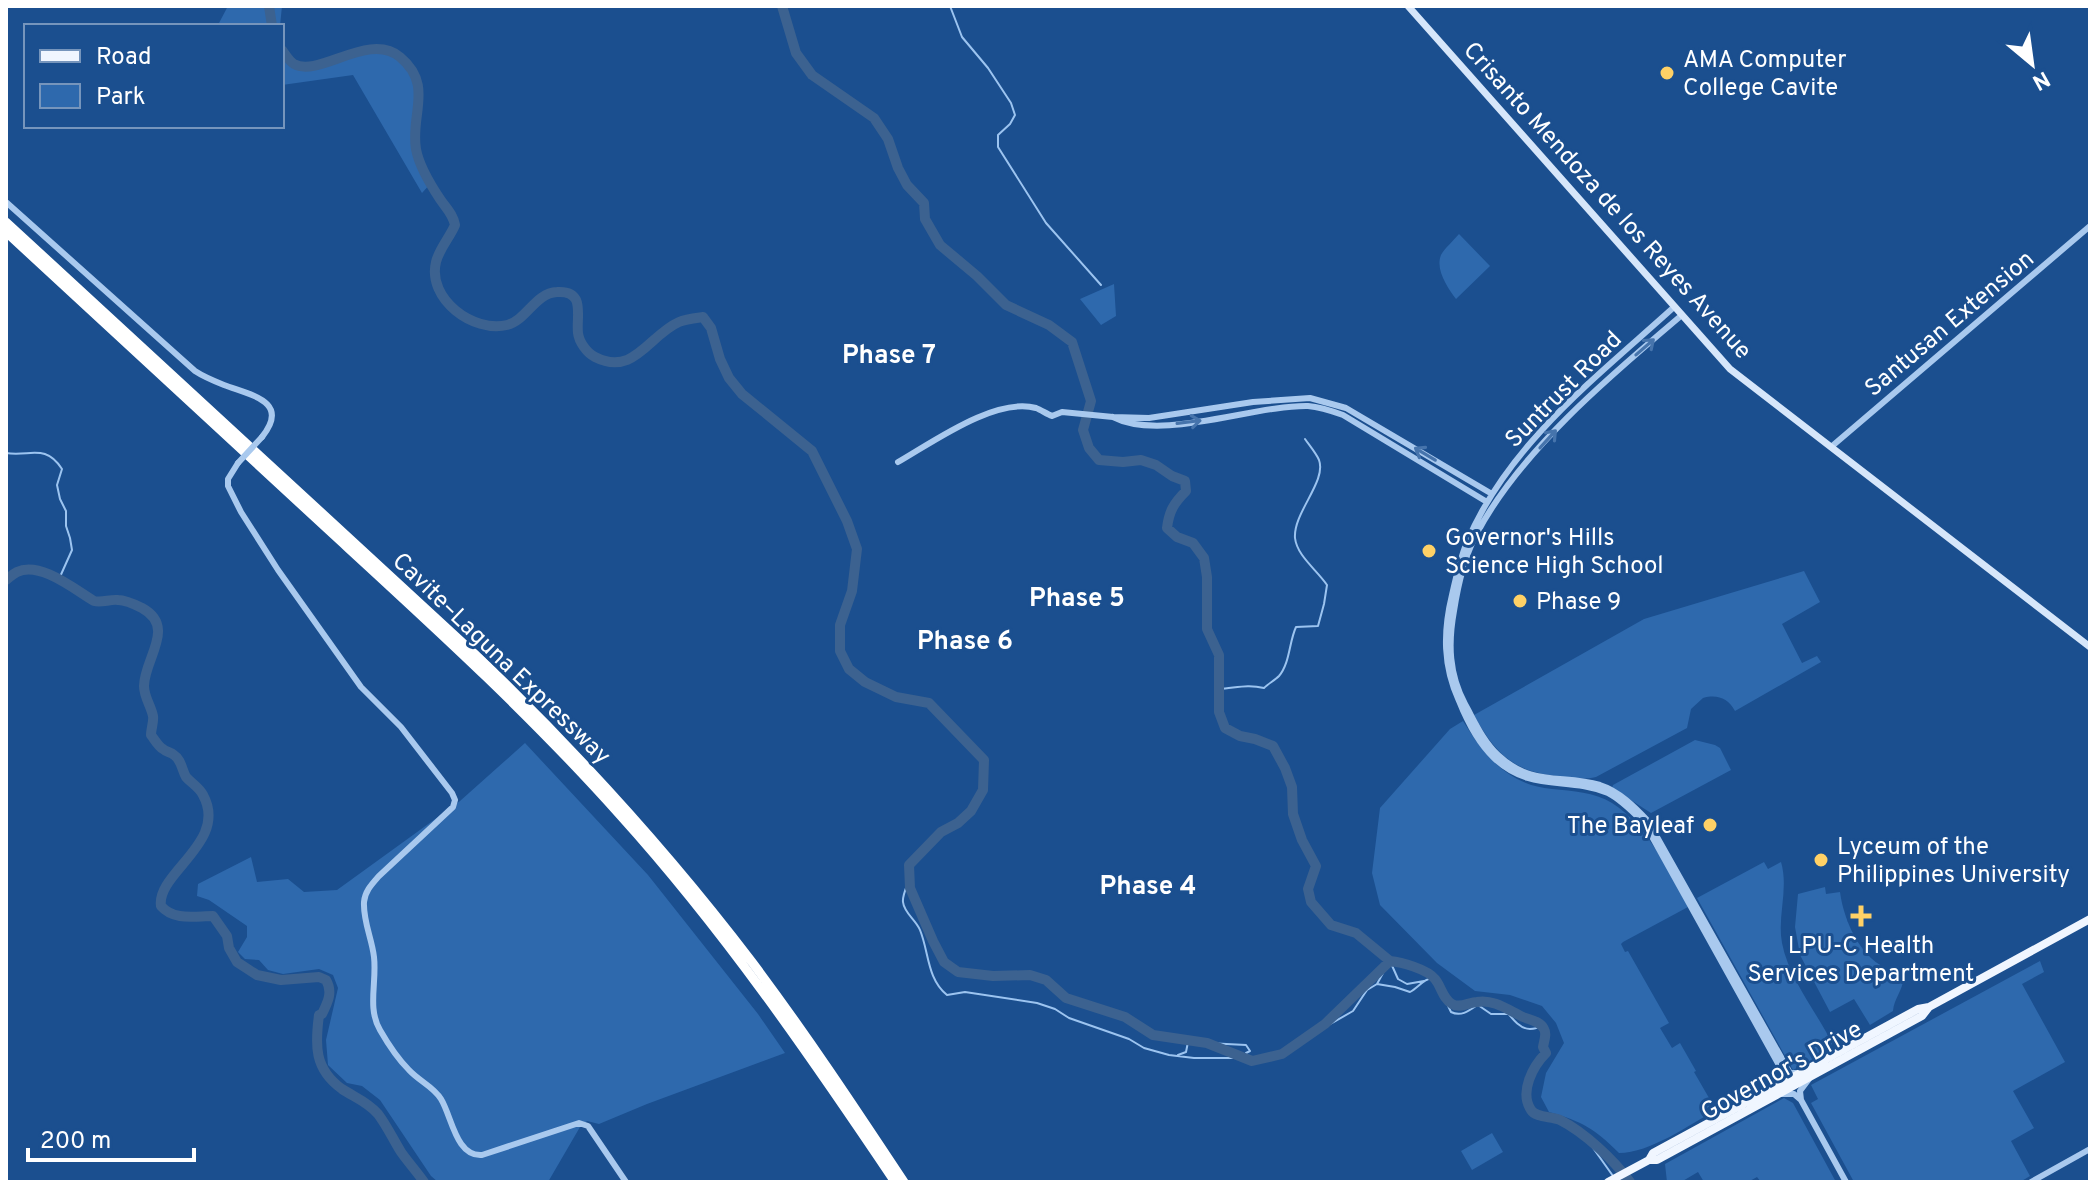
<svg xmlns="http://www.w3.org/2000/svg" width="2096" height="1188" font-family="Overpass,sans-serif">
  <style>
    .green { fill: #2e69ad }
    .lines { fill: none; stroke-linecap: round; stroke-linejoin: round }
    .stream { stroke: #9cc4f0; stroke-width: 2 }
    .river { stroke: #3c6290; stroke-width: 10 }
    .tertiary { stroke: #a9c9ee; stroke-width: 6 }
    .secondary { stroke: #d6e6fa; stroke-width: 7 }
    .primary { stroke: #f0f6ff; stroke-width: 8 }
    .motorway { stroke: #fff; stroke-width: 9 }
    .tertiary-bridge { stroke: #a9c9ee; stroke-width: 6 }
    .oneway { stroke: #4674ac }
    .poi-dot { fill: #ffd166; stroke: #1b4f8f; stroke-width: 3 }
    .labels { text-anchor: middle; stroke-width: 6; stroke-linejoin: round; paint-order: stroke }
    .poi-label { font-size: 24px; fill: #fff; stroke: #1b4f8f; text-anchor: start }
    .street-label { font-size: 24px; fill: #fff; stroke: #1b4f8f }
    .neighbourhood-label { font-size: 26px; font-weight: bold; fill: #fff; stroke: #1b4f8f }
  </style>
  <rect width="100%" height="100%" fill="#1b4f8f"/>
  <path class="green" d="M228 6H282L280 26H220L219 23Z
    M282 43C295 88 331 54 359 49 369 47 387 48 395 53 412 63 423 88 420 107 418 117 414 126 414 137 415 154 423 168 431 183L422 193 353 75 282 85Z
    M1459 234 1490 266 1456 299C1448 288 1435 270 1441 255 1445 248 1454 240 1459 234Z
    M1114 284 1116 316 1101 325 1080 299Z
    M1804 571 1820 602 1782 624 1802 663 1817 656 1821 662 1735 711C1728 698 1717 694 1703 698L1691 709 1687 728 1596 777C1583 780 1570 778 1557 776 1512 771 1495 753 1474 715L1644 619Z
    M1463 721C1485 756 1508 785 1552 789 1573 791 1594 792 1612 803 1648 826 1668 870 1688 907L1623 942 1621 944 1625 952 1628 951 1669 1023 1660 1028 1672 1048 1680 1043 1696 1071 1694 1072 1716 1110C1689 1125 1650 1153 1619 1153 1594 1128 1583 1122 1549 1112L1541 1097 1546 1073 1564 1043 1556 1023 1542 1006 1510 995 1475 991 1437 963 1380 905 1372 873 1380 808 1450 729Z
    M1695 740 1715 745 1720 748 1731 770 1651 813 1612 788 1613 785Z
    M525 743 648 875 758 1014 785 1053 647 1104 599 1124 587 1121 580 1127 548 1182H438L431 1176 380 1100 362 1086 347 1083 328 1065 326 1040 338 988 333 975 319 969 283 974 268 970 259 960 245 959 238 952 247 937V926L209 900 197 896 198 884 251 857 257 882 288 879 304 892 337 890 460 801Z
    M1764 862 1768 869 1781 862C1789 889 1777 916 1782 943 1789 979 1816 1011 1832 1043L1831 1049 1793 1070 1697 898Z
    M1825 887 1826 894 1840 892C1844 923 1864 968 1900 972L1901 970C1909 984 1894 996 1893 1011L1870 1025 1854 999 1830 1012 1800 955 1795 927 1798 894Z
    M2040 961 2044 972 2022 984 2065 1062 2013 1091 2034 1128 2011 1141 2030 1176 2020 1182H1854L1811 1103 1818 1099 1811 1085Z
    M1784 1098 1793 1103 1836 1182H1761L1757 1177 1748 1182H1704L1698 1172 1681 1182H1667L1665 1164Z
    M1492 1133 1503 1152 1472 1170 1461 1151Z"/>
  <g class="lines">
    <path class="stream" d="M950 6 962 37 988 68 1011 103 1015 115 1010 124 998 135V147L1046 223 1101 285
      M6 453C30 457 45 443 62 469L57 485 60 499 66 511V526L70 538 72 550 59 579
      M1219 689C1236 688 1247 684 1264 688 1268 684 1275 680 1279 676 1290 663 1289 642 1296 627L1318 626 1324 604 1327 585C1317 570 1297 556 1295 538 1293 513 1327 481 1319 460 1316 453 1309 445 1305 439
      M910 877C908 884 902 895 903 902 904 913 916 920 920 930 929 952 927 979 947 995L965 992 1037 1003 1055 1009 1069 1018 1129 1039 1144 1048 1169 1055 1194 1058H1244
      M1390 961 1398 979 1407 984 1424 981
      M1377 984 1389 962
      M1440 989 1451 1012C1463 1018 1472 1008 1482 1002
      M1471 1003 1478 1005 1491 1014H1509
      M1503 1007C1510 1015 1518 1029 1530 1029 1544 1028 1531 1025 1545 1030
      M1304 1039 1353 1011 1367 990 1377 984 1395 987 1410 992C1419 987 1424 978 1434 978
      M1207 1043 1246 1045 1250 1051 1246 1053 1248 1059
      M1178 1055 1186 1052 1188 1042 1197 1041
      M1586 1138 1613 1176"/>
    <path class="river" d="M269 6 272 26
      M782 6 796 53 812 75 874 118 888 139 898 168 907 185 924 203 925 219 940 245 977 276 1006 305 1049 325 1072 342 1091 401 1083 430 1089 448 1099 460 1123 462 1141 460 1156 465 1172 476 1185 481 1186 491C1174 503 1169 511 1167 528L1177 537 1193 543 1204 558 1207 577V629L1219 655V712L1225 728 1240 736 1255 739 1273 746 1285 768 1292 787 1293 814 1302 840 1316 866 1308 889 1311 902 1331 925 1356 933 1390 961
      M282 50C285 54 289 61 294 64 319 78 369 31 400 57 434 85 410 115 416 149 419 166 430 184 440 199 446 208 453 214 455 225 450 237 439 249 436 262 427 299 473 333 507 325 527 320 535 293 557 292 586 290 576 316 578 333 579 342 587 353 595 357 634 377 649 335 679 322 686 319 696 318 703 317L711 328 720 359 729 378 742 394 812 451 847 521 857 549 852 591 840 625V651L849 669 865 682 896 697 929 703 984 760 983 790 971 811 958 823 941 832 909 865 910 888 933 941 944 962 958 972 993 976 1030 975 1046 980 1066 998 1125 1017 1153 1035 1207 1043 1252 1061 1282 1054 1325 1024 1390 961C1401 962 1427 969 1435 979 1441 986 1443 999 1452 1004 1460 1009 1469 1002 1477 1002 1494 999 1508 1010 1523 1017 1530 1020 1540 1021 1544 1029 1547 1034 1544 1041 1543 1047L1546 1053C1533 1066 1519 1092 1531 1110 1536 1118 1551 1116 1560 1120 1584 1132 1614 1160 1630 1182
      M6 580C10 577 13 574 17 572 40 561 74 589 94 601 102 603 110 599 118 600 125 600 136 605 142 608 177 627 144 659 144 686 144 697 151 706 153 716 154 721 151 729 151 735 155 740 158 746 163 749 166 752 171 752 174 755 181 759 182 770 186 777 191 783 199 787 203 795 229 842 156 873 161 906 174 921 195 916 213 916L227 936 229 948 237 962 257 975 281 980 319 977 326 980C333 992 328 1002 322 1014L319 1015C315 1045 314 1069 342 1089 354 1097 368 1102 378 1114 387 1126 393 1139 401 1152 408 1162 417 1172 424 1182"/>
    <path class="tertiary" d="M6 202 195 371C204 377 214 381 224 385 250 395 291 401 262 437
      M1674 307C1598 376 1508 444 1467 542 1460 559 1456 577 1452 595 1443 632 1443 666 1459 701 1467 721 1478 743 1494 758 1531 793 1567 776 1608 793 1622 800 1634 813 1645 824L1785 1076 1781 1082
      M1682 315C1611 375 1519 452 1476 535 1464 558 1458 585 1454 611 1448 644 1449 674 1465 704 1475 722 1483 741 1498 755 1532 787 1562 774 1600 785 1619 791 1635 807 1648 821L1790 1073H1796
      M1113 417C1161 442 1253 405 1308 406 1320 407 1332 411 1343 415L1487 502
      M1831 447 2090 226
      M898 462C933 442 995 397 1036 408 1041 410 1047 414 1052 416L1062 412 1113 417 1149 418 1253 402 1310 398 1346 408 1492 494
      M238 463 228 479V486L241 512 278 570 361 687 401 727 452 793 455 800 453 807 379 876C372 884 365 891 364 902 363 921 372 939 374 957 377 982 367 1008 380 1030 388 1044 398 1059 409 1070 419 1081 434 1087 441 1099 452 1117 456 1157 482 1155L579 1123 588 1126 626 1182
      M1781 1094H1794L1801 1100 1846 1182
      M1801 1100 1800 1091 1809 1079
      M2031 1182 2090 1149"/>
    <path class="secondary" d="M1408 6 1730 369 2090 647"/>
    <path class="primary" d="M1649 1160H1657L1922 1016 1929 1007
      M1608 1182 1649 1160 1653 1153 1918 1009 1929 1007 2090 919"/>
    <path class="motorway" d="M6 222 477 656C576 751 669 853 752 962 806 1034 855 1108 904 1182
      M6 232C115 333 225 434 334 535 432 625 531 715 620 815 723 929 809 1054 895 1182"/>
    <path class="tertiary-bridge" d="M238 463 262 437"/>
  </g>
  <defs><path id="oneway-shaft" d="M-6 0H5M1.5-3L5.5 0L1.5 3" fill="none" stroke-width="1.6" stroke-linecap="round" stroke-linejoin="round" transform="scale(2)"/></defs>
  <g class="oneway">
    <use href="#oneway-shaft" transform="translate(1645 347) rotate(-41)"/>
    <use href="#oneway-shaft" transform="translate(1189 422) rotate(-7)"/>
    <use href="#oneway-shaft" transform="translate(1548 439) rotate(-48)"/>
    <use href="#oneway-shaft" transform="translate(1425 454) rotate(-149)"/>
  </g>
  <g class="poi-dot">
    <circle cx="1667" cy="73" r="8"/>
    <circle cx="1429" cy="551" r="8"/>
    <circle cx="1520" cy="601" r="8"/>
    <circle cx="1710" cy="825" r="8"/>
    <circle cx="1821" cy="860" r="8"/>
    <path d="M1857 904h8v8h8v8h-8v8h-8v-8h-8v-8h8z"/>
  </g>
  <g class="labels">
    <g class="poi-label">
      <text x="1683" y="67">AMA Computer<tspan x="1683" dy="28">College Cavite</tspan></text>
      <text x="1445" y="545">Governor's Hills<tspan x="1445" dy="28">Science High School</tspan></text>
      <text x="1536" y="609">Phase 9</text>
      <text x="1694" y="833" text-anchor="end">The Bayleaf</text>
      <text x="1837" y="854">Lyceum of the<tspan x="1837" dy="28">Philippines University</tspan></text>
      <text x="1861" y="953" text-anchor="middle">LPU-C Health<tspan x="1861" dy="28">Services Department</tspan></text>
    </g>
    <g class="street-label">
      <text transform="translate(1608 200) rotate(48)" y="8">Crisanto Mendoza de los Reyes Avenue</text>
      <text transform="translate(1949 323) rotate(-40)" y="8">Santusan Extension</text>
      <text transform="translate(1563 389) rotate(-45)" y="8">Suntrust Road</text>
      <text transform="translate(502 658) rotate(44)" y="8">Cavite–Laguna Expressway</text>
      <text transform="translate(1781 1070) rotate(-29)" y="8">Governor's Drive</text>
    </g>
    <g class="neighbourhood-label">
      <text x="889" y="363">Phase 7</text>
      <text x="1077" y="606">Phase 5</text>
      <text x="965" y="649">Phase 6</text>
      <text x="1148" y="894">Phase 4</text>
    </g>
  </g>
  <rect width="2096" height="1188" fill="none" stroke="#ffffff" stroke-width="16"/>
  <rect x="24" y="24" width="260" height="104" fill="#1b4f8f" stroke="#7695bc" stroke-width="2"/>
  <rect x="40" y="50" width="40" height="12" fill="#f0f6ff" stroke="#7695bc" stroke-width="2"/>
  <text x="96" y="64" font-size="24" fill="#ffffff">Road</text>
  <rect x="40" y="84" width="40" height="24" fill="#2e69ad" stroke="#7695bc" stroke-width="2"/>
  <text x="96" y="104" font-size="24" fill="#ffffff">Park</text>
  <g transform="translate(2032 64) rotate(151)" stroke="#1b4f8f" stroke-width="6" paint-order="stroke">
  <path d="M0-6L14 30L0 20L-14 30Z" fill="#ffffff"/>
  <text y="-12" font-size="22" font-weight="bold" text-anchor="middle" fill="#ffffff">N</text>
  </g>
  <path d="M28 1148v12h166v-12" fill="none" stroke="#ffffff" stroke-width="4"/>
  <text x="40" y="1148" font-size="24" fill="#ffffff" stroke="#1b4f8f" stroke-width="6" paint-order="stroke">200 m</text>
</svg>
